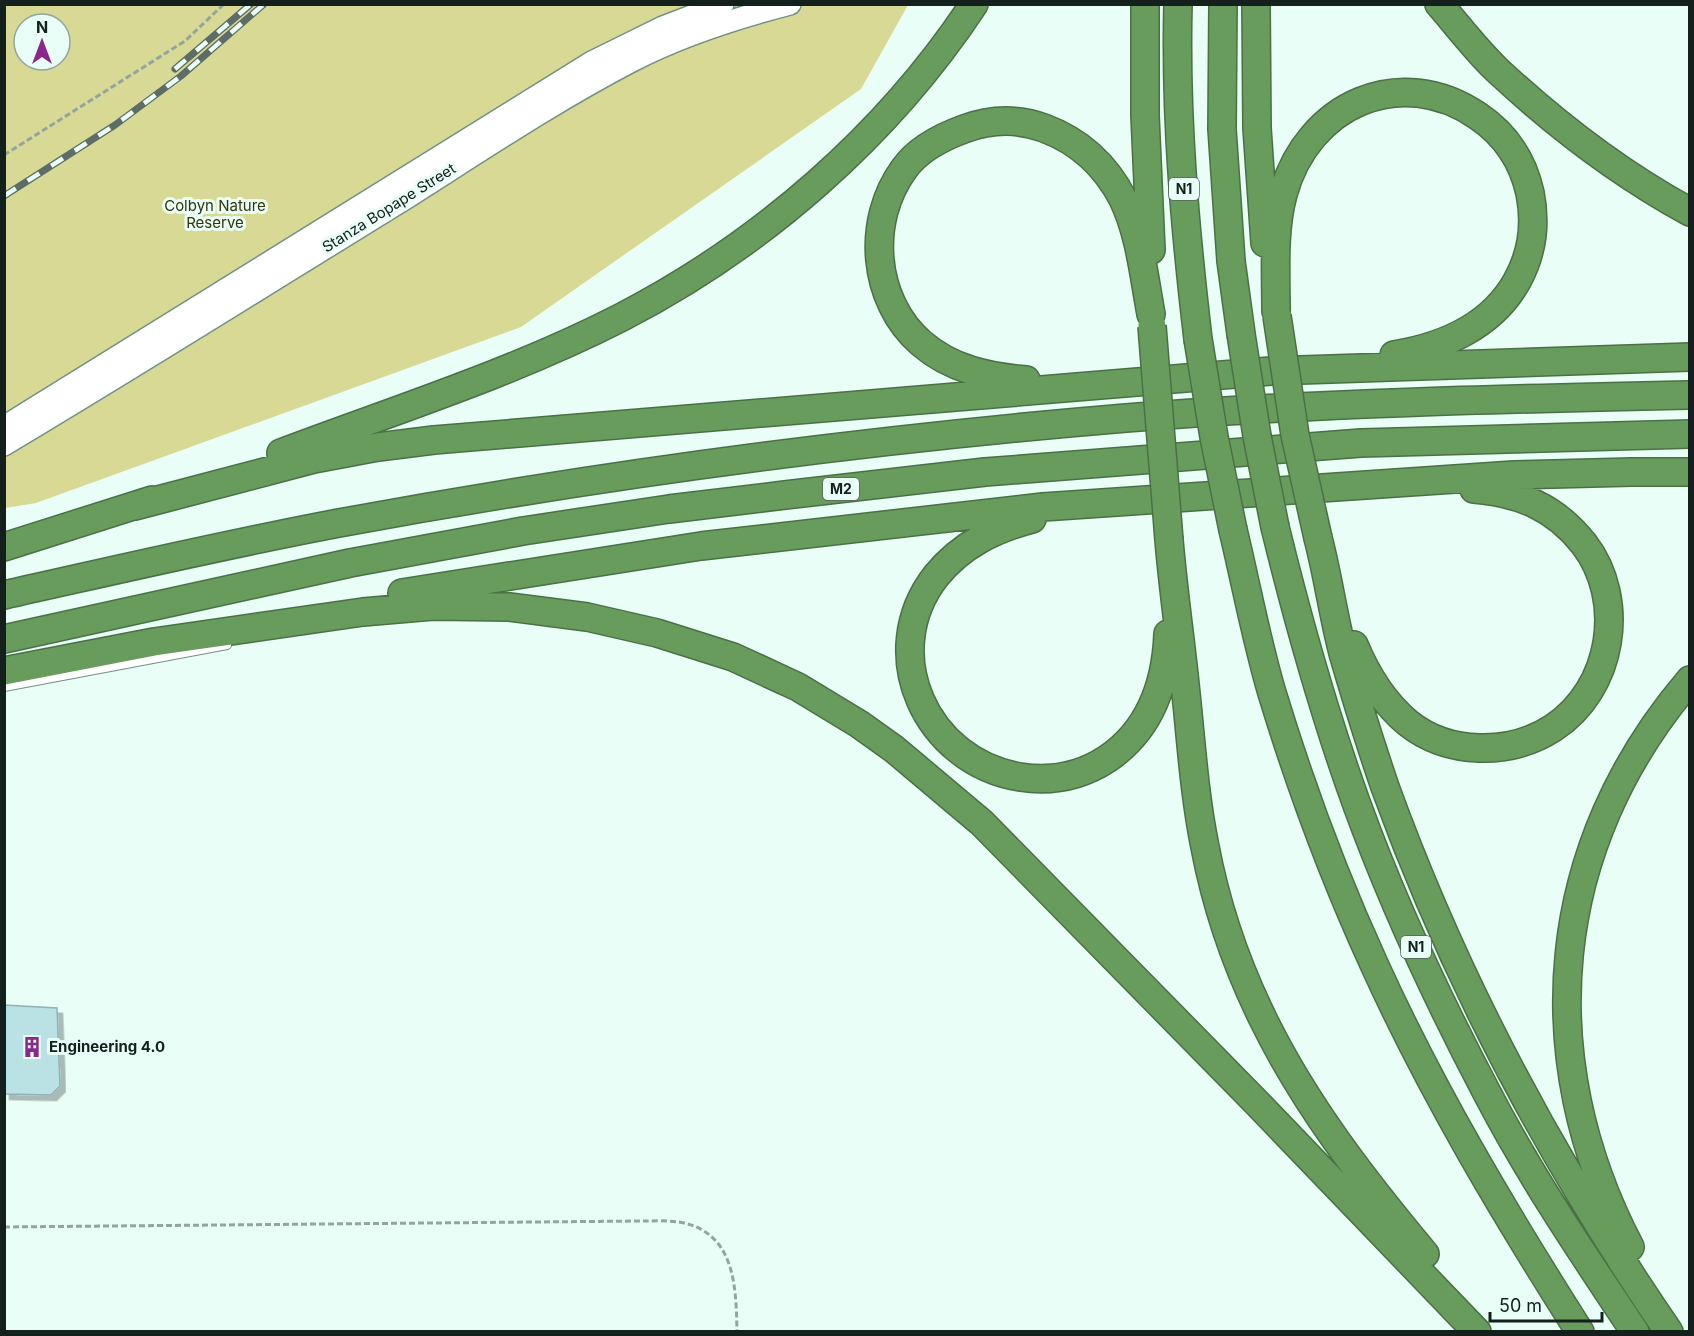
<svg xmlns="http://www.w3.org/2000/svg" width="1694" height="1336" font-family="Inter,sans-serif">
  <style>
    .green { fill: #d8d994; fill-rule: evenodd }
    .building { fill: #bae1e4; stroke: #8eb3b6; stroke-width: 1.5; filter: url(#shadow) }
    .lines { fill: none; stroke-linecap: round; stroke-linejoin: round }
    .lane-casing { stroke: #719186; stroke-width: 10 }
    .secondary-casing { stroke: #719186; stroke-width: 24 }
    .highway-casing { stroke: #4a7146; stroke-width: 30 }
    .path { stroke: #93a59f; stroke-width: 3; stroke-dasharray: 6 3; stroke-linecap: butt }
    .lane { stroke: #fff; stroke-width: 8 }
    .secondary { stroke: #fff; stroke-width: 21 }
    .highway { stroke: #689c5d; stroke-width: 27 }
    .rail-casing { stroke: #5c6c66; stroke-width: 7 }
    .rail { stroke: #e9fef6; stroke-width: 4.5; stroke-dasharray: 14; stroke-linecap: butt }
    .highway-bridge-casing { stroke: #4a7146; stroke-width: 30; stroke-linecap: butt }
    .highway-bridge { stroke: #689c5d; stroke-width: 27 }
    .labels { text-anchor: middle; stroke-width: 6; stroke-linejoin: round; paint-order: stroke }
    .shield { fill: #e9fef6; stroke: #53635d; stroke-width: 1.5 }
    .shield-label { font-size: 14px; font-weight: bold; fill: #13201c }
    .park-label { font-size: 15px; fill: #34340b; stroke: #e9fef6 }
    .street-label { font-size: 15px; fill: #13201c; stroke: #e9fef6 }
    .poi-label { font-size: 15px; font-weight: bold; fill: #13201c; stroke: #e9fef6; text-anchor: start }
  </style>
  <defs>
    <filter id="shadow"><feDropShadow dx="5.5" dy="5.5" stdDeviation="0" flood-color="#0004"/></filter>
  </defs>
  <rect width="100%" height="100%" fill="#e9fef6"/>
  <path class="green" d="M5 5H908L861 89 521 327 36 503 5 508ZM24 24H60V60H24Z"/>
  <path class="building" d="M4 1005 57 1008 60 1086 51 1095 4 1094Z"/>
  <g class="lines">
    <defs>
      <path id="lane" d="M4 687 227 645"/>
      <path id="secondary" d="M4 427 592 62 663 27 723 4
        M4 445C138 365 270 282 403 200 479 152 553 102 632 61 682 35 736 18 790 4"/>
      <path id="highway" d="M1145 4V115L1151 250
        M1178 4C1175 116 1185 229 1198 339
        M1223 4 1222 129 1231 261 1241 334
        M1256 4 1257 128 1265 243
        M1439 4C1458 26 1476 50 1497 70 1555 124 1620 174 1690 212
        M1276 311C1276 272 1273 231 1283 194 1308 104 1400 63 1478 116 1506 135 1523 161 1530 193 1536 223 1532 254 1517 281 1492 326 1443 347 1394 355
        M1026 380C988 377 951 369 921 343 872 300 866 221 904 169 918 149 942 137 964 129 991 119 1017 118 1044 128 1079 141 1106 166 1123 199 1140 234 1144 277 1151 314
        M281 453C395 410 513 373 622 317 761 245 887 136 974 4
        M135 506 314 459 378 447 434 440 1271 371 1690 357
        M1032 519C994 529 961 545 936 576 876 653 926 762 1020 777 1051 782 1081 776 1107 759 1150 730 1166 684 1168 634
        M1275 527C1298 621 1324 714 1357 805 1393 904 1438 1000 1487 1093 1530 1176 1583 1254 1635 1332
        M1233 530C1246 584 1256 639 1272 693 1300 785 1334 877 1374 964 1432 1092 1505 1214 1580 1332
        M1318 538C1328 576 1333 615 1343 653 1356 698 1370 743 1385 787 1455 980 1553 1163 1669 1332
        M1169 540C1173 588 1180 636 1185 684 1191 739 1194 793 1205 847 1216 905 1237 966 1263 1019 1305 1105 1364 1181 1425 1254
        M4 547 152 500
        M402 593 701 546 1043 507 1514 475 1632 472H1690
        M4 595C116 570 227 544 339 523 599 475 862 440 1126 418 1313 403 1502 399 1690 395
        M4 639 350 563 523 531 669 509 785 495 985 472 1361 443 1690 434
        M1354 645C1366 674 1384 703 1408 723 1448 755 1510 756 1553 728 1613 689 1627 600 1584 544 1555 507 1520 493 1474 489
        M4 671 154 642 363 612 433 606 509 607 587 617 657 633 733 657 798 687 859 724 894 749 982 823 1258 1104 1477 1332
        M1630 1247C1530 1056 1548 846 1690 680"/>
    </defs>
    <use href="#lane" class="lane-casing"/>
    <use href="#secondary" class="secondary-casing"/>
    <use href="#highway" class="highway-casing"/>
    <path class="path" d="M4 155 185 41 224 4
      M4 1227 642 1221C655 1221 671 1220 684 1223 736 1235 736 1289 737 1332"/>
    <use href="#lane" class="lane"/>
    <use href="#secondary" class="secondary"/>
    <use href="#highway" class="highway"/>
    <defs>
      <path id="rail" d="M175 69 251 4
        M4 196 115 125 181 76 264 4"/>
    </defs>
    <use href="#rail" class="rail-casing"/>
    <use href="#rail" class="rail"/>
    <defs>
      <path id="highway-bridge" d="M1277 316 1295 435 1318 538
        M1152 326 1169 540
        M1241 334 1257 436 1275 527
        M1198 339 1214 437 1233 530"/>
    </defs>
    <use href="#highway-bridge" class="highway-bridge-casing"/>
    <use href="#highway-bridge" class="highway-bridge"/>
  </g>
  <defs>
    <symbol id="building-bare" viewBox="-9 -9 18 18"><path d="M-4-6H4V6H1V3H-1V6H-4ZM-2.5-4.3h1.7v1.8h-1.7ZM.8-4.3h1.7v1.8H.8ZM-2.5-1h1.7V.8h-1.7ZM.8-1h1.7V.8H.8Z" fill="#8b268d" stroke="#e9fef6" stroke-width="2.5" paint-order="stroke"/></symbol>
  </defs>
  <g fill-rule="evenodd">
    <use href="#building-bare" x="17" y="1032" width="30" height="30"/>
  </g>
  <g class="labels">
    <g class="shield">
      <rect x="1169" y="178" width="30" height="22" rx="4.5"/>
      <rect x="823" y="478" width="36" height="22" rx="4.5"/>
      <rect x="1401" y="936" width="30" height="22" rx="4.5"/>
    </g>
    <g class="shield-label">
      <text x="1184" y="194">N1</text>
      <text x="841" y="494">M2</text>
      <text x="1416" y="952">N1</text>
    </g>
    <g class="park-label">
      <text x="215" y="211">Colbyn Nature<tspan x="215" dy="17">Reserve</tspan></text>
    </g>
    <g class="street-label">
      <text transform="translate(389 208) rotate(-32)" y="5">Stanza Bopape Street</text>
    </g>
    <g class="poi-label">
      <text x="49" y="1052">Engineering 4.0</text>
    </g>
  </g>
  <rect width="1694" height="1336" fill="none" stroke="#13201c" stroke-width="12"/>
  <g transform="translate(42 42)"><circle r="28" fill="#e9fef6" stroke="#93a59f" stroke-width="1.5"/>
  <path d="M0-4.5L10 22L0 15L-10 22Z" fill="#8b268d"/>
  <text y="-9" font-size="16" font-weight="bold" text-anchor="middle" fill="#13201c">N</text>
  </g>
  <path d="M1490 1312v9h112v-9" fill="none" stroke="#13201c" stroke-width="3"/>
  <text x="1499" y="1312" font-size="18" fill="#13201c" stroke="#e9fef6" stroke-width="4.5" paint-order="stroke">50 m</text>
</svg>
